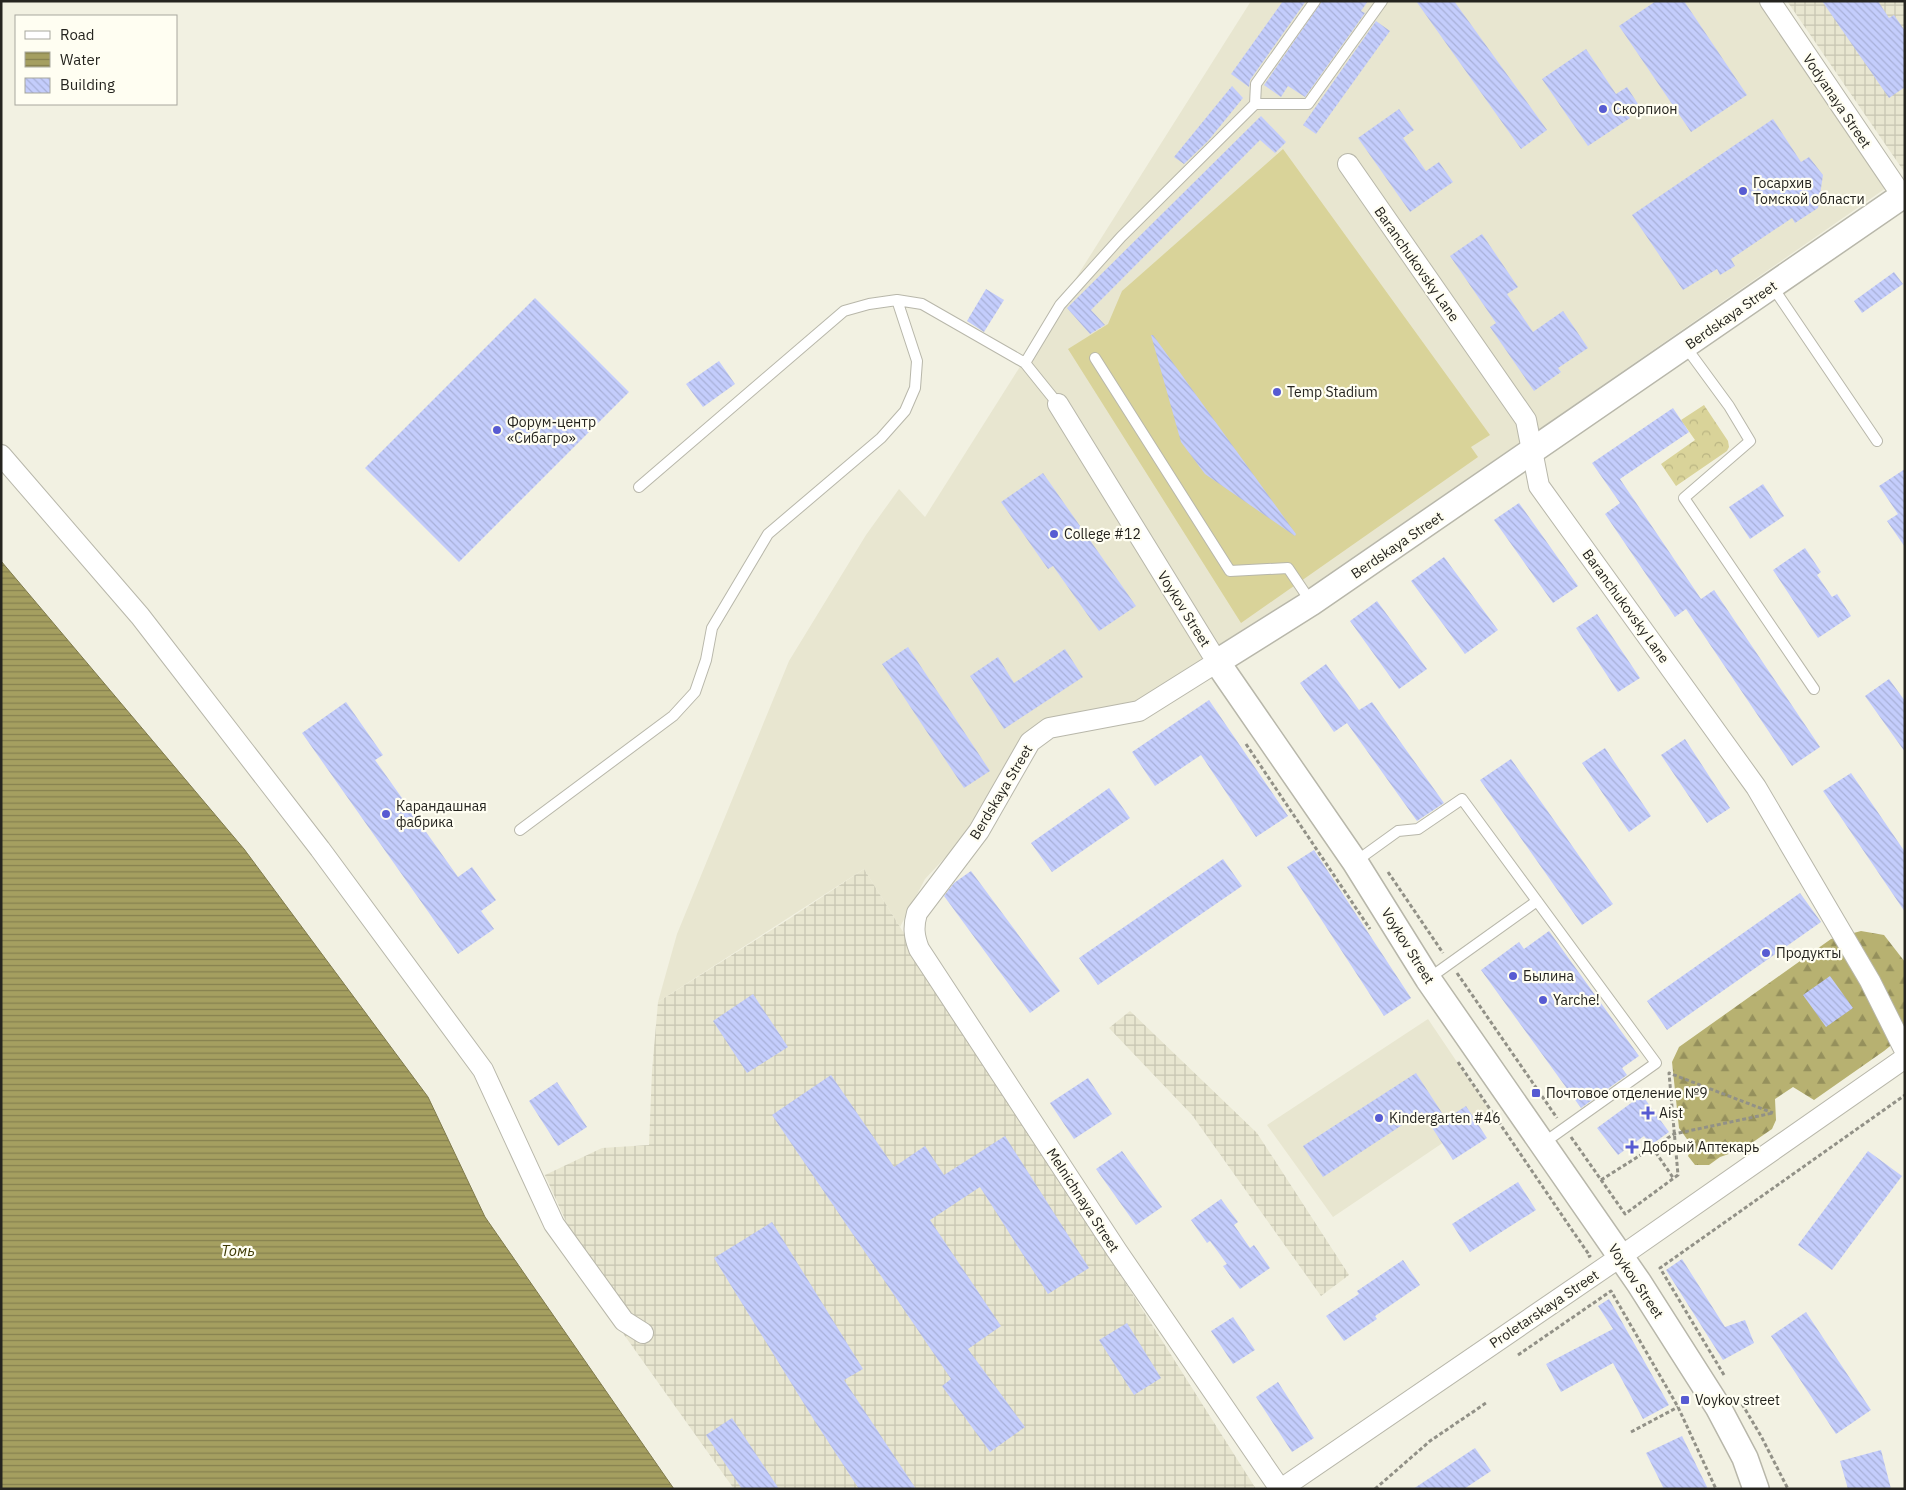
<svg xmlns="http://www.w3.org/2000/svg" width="1906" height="1490" font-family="'IBM Plex Sans',sans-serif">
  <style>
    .built { fill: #e8e6d0 }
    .industrial { fill: url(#industrial-grid) }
    .grass { fill: #d9d399 }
    .forest { fill: url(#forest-firs) }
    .park { fill: url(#park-crowns) }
    .water { fill: url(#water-rules); stroke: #7f7a4c }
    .building { fill: url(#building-back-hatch) }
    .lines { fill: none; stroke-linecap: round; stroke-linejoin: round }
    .service-casing { stroke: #b8b7aa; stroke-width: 12 }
    .minor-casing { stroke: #b8b7aa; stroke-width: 22 }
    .tertiary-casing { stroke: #b8b7aa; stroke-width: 28 }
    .path { stroke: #929187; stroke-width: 3; stroke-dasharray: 4 2.5; stroke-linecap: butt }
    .service { stroke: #fff; stroke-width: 10 }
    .minor { stroke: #fff; stroke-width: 20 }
    .tertiary { stroke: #fff; stroke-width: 25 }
    .poi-dot { fill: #575bd2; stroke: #fffef2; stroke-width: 2 }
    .labels { text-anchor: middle; stroke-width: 4.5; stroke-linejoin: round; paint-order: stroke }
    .street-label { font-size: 14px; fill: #25241f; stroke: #fffef2 }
    .poi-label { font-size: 14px; fill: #25241f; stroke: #fffef2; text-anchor: start }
    .water-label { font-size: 15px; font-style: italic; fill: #3f3a05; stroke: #fffef2 }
  </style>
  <defs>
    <pattern id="industrial-grid" width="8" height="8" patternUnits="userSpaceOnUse" patternTransform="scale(1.25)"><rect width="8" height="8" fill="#e8e6d0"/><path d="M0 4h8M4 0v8" fill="none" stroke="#c7c5b2"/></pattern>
    <pattern id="forest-firs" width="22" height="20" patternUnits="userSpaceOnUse" patternTransform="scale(1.25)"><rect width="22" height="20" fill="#b7b171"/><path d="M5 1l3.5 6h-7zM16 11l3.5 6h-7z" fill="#95905c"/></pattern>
    <pattern id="park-crowns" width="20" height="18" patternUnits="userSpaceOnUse" patternTransform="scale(1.25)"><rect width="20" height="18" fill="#d9d399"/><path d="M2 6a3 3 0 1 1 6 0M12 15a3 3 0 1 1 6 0" fill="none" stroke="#bab583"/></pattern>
    <pattern id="water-rules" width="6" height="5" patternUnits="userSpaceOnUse" patternTransform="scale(1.25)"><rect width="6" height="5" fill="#a59f60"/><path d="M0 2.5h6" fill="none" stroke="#86814f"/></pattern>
    <pattern id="building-back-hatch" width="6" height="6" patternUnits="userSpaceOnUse" patternTransform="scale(1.25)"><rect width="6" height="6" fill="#c4cdfc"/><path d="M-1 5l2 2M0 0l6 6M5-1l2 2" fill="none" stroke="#a8b0d8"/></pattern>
  </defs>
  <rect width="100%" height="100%" fill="#f2f1e2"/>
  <path class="built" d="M1251 1H1759L1886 188 1222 650 1201 660 1136 705 1025 734 1017 744 1005 771 969 832 925 879 900 927 864 869 658 1002 677 934 789 661 866 535 899 489 925 517Z
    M1428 1019 1490 1111 1333 1217 1267 1125Z"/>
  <path class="industrial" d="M1787 1H1905V173Z
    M864 869 900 927 1256 1489H734L605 1308 545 1175 602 1148 649 1145 652 1071 658 1002 789 919Z
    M1130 1011 1257 1133 1349 1275 1321 1296 1192 1115 1109 1028Z"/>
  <path class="grass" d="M1283 149 1490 435 1471 447 1478 457 1241 623 1068 349 1108 324 1122 291Z"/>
  <path class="forest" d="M1861 931 1884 935 1905 962V1034L1884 1051 1814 1100 1793 1087 1775 1099 1776 1120 1772 1129 1743 1149 1720 1157 1709 1165H1695L1688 1156 1692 1146 1679 1128 1672 1062 1679 1047 1831 939Z"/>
  <path class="park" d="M1704 405 1728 441 1729 447 1727 451 1676 486 1661 464 1695 440 1681 420Z"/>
  <path class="water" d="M1 561 244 849 428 1097 485 1217 674 1489H1Z"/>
  <path class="building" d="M1283 1H1306L1250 80 1249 87 1231 74Z
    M1322 1H1368L1361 11 1365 13 1305 97 1288 86 1281 97 1264 85Z
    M1416 1H1454L1547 130 1521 149Z
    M1656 1H1684L1747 95 1691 132 1619 26Z
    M1822 1H1878L1889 18 1894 15 1905 31V87L1889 98Z
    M1376 21 1390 31 1316 134 1303 125Z
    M1586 49 1616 94 1627 87 1638 104 1626 112 1630 118 1588 146 1542 79Z
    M1232 86 1243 98 1208 141 1184 164 1174 157Z
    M1399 109 1414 130 1403 138 1426 171 1439 162 1453 182 1410 212 1358 138Z
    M1261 116 1286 142 1275 153 1260 140 1091 310 1105 325 1090 334 1067 308Z
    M1773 119 1801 162 1809 157 1823 175 1818 208 1795 223 1792 218 1731 259 1735 266 1720 275 1717 269 1683 290 1632 215Z
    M1482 234 1518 287 1507 294 1533 332 1563 311 1588 348 1558 368 1561 372 1534 391 1490 327 1496 323 1450 256Z
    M1894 272 1903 284 1862 313 1854 301Z
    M986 289 1004 300 984 332 967 321Z
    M535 298 629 392 459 562 365 468Z
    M1151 335H1153L1296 534 1295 536 1205 474 1181 442Z
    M719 361 735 384 703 407 686 384Z
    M1673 408 1689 432 1620 479 1701 599 1714 590 1820 747 1792 766 1686 609 1675 617 1605 514 1620 503 1592 463Z
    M1905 469V547L1887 521 1898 514 1879 486Z
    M1043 473 1136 606 1099 631 1053 566 1048 569 1001 502Z
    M1763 484 1784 516 1750 539 1729 507Z
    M1519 503 1578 586 1553 603 1494 520Z
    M1805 548 1821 572 1817 575 1832 597 1837 594 1851 616 1818 638 1773 570Z
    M1444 557 1498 630 1465 654 1411 581Z
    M1377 601 1427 669 1399 689 1350 621Z
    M1597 614 1640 678 1618 692 1576 628Z
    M908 647 990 771 964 788 882 664Z
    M1065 649 1083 677 1004 729 970 676 998 657 1014 683Z
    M1326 664 1359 710 1372 702 1444 803 1417 821 1347 723 1334 732 1300 683Z
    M1889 679 1905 701V752L1865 696Z
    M1209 700 1288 816 1256 837 1201 755 1155 786 1132 752Z
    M346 702 383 755 375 760 458 877 472 867 496 900 481 911 494 929 458 954 302 733Z
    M1685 739 1730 808 1707 823 1661 755Z
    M1605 748 1651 816 1629 832 1582 763Z
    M1511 759 1613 904 1582 925 1480 780Z
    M1851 773 1905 852V912L1823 791Z
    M1109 788 1130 818 1052 872 1031 843Z
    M1314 850 1411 998 1384 1016 1287 867Z
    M1223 859 1242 886 1098 985 1079 958Z
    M971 871 1060 991 1030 1013 944 896 954 883Z
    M1800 893 1821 922 1667 1030 1647 1001Z
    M1549 931 1639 1056 1622 1068 1627 1075 1581 1108 1481 970 1519 942 1524 949Z
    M1830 976 1853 1008 1826 1027 1803 995Z
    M753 994 788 1047 747 1073 713 1021Z
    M1416 1073 1446 1119 1466 1106 1487 1138 1453 1160 1422 1112 1323 1177 1303 1146Z
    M831 1075 894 1167 925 1146 944 1175 1005 1136 1089 1268 1048 1294 980 1187 930 1220 1001 1326 968 1349 1025 1427 990 1452 942 1386 951 1379 772 1115Z
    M1088 1078 1112 1114 1074 1139 1050 1103Z
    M557 1082 587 1127 558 1146 529 1101Z
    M1642 1095 1669 1132 1651 1145 1644 1136 1618 1155 1597 1128Z
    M1122 1151 1162 1207 1136 1225 1096 1169Z
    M1868 1151 1902 1176 1832 1270 1798 1245Z
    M1518 1182 1536 1210 1470 1252 1452 1224Z
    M1221 1199 1238 1222 1234 1225 1250 1248 1254 1245 1270 1268 1240 1289 1223 1266 1227 1264 1210 1241 1207 1243 1191 1220Z
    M772 1222 863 1369 844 1380 916 1489H859L814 1420 714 1258Z
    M1682 1259 1725 1327 1745 1320 1754 1343 1723 1360 1666 1270Z
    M1403 1260 1420 1285 1375 1316 1377 1319 1344 1341 1326 1316 1359 1294 1357 1291Z
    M1609 1299 1669 1405 1643 1419 1613 1363 1561 1392 1546 1364 1613 1329 1598 1306Z
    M1806 1312 1871 1410 1836 1434 1771 1336Z
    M1233 1317 1255 1350 1233 1364 1211 1331Z
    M1127 1323 1161 1378 1134 1395 1099 1340Z
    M1278 1382 1314 1438 1292 1452 1256 1397Z
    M732 1418 779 1489H742L706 1435Z
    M1682 1436 1708 1489H1664L1646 1453Z
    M1475 1448 1491 1471 1464 1489H1413Z
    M1881 1450 1891 1489H1848L1840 1461Z"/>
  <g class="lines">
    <defs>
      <path id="service" d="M1255 104H1308L1382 1
        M1772 286 1877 441
        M1685 346 1729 406 1750 441 1684 498 1814 689
        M1095 358 1230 571 1288 568 1311 602
        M1025 363 1060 305 1121 237 1255 104 1256 84 1315 1
        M639 487 844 311 869 304 897 300 922 304 1025 363 1058 404
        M520 830 673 716 695 692 706 660 712 628 768 534 881 438 905 411 915 388 917 361 897 300
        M1355 862 1398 831 1418 829 1462 799 1656 1063 1542 1144
        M1428 979 1537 901"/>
      <path id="minor" d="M1770 1 1905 200
        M1348 164 1526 420 1539 486 1756 787 1870 981 1905 1051
        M1058 404 1217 662 1139 711 1049 728 1030 742 979 831 917 913C913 927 914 936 919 949L1117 1251 1280 1489
        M1 455 140 616 320 849 483 1070 554 1224 624 1321 643 1333
        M1281 1489 1620 1257 1905 1058"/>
      <path id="tertiary" d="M1756 1489 1745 1458 1718 1407 1639 1283 1428 979 1355 862 1217 662 1311 603 1905 194"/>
    </defs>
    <use href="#service" class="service-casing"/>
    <use href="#minor" class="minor-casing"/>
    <use href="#tertiary" class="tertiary-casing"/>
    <path class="path" d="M1246 744 1370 929
      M1388 872 1443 953
      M1457 973 1557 1118
      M1458 1062 1572 1230 1590 1256 1588 1257
      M1571 1137 1625 1214 1678 1175 1669 1073 1773 1113
      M1652 1147 1674 1179
      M1601 1180 1674 1134 1773 1113
      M1518 1355 1611 1291 1678 1407 1716 1489
      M1724 1375 1660 1268 1905 1095
      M1742 1404 1761 1436 1788 1489
      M1631 1432 1678 1407
      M1375 1489 1430 1441 1486 1403"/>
    <use href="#service" class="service"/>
    <use href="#minor" class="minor"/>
    <use href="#tertiary" class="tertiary"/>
  </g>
  <g class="poi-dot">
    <circle cx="1603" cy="109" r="5"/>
    <circle cx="1743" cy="191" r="5"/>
    <circle cx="1277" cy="392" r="5"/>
    <circle cx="497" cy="430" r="5"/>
    <circle cx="1054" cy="534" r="5"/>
    <circle cx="386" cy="814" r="5"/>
    <circle cx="1766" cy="953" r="5"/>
    <circle cx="1513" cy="976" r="5"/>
    <circle cx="1543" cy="1000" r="5"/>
    <rect x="1531" y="1088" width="10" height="10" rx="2.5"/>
    <path d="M1645.5 1105.5h5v5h5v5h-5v5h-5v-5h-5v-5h5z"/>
    <circle cx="1379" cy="1118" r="5"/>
    <path d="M1629.5 1139.5h5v5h5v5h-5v5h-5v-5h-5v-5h5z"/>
    <rect x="1680" y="1395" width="10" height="10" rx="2.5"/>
  </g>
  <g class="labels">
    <g class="street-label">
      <text transform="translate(1837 101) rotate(56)" y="5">Vodyanaya Street</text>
      <text transform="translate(1417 264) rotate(55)" y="5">Baranchukovsky Lane</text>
      <text transform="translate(1731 315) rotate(-35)" y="5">Berdskaya Street</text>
      <text transform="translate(1397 545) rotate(-34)" y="5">Berdskaya Street</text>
      <text transform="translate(1626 606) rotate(54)" y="5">Baranchukovsky Lane</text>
      <text transform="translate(1184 609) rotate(58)" y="5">Voykov Street</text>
      <text transform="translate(1001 792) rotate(-59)" y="5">Berdskaya Street</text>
      <text transform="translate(1408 946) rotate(58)" y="5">Voykov Street</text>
      <text transform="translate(1083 1200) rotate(57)" y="5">Melnichnaya Street</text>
      <text transform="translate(1636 1281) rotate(56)" y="5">Voykov Street</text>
      <text transform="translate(1544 1309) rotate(-34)" y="5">Proletarskaya Street</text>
    </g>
    <g class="poi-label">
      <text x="1613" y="114">Скорпион</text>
      <text x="1753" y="188">Госархив<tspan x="1753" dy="16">Томской области</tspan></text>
      <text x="1287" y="397">Temp Stadium</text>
      <text x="507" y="427">Форум-центр<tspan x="507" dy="16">«Сибагро»</tspan></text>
      <text x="1064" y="539">College #12</text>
      <text x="396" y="811">Карандашная<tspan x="396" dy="16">фабрика</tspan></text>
      <text x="1776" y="958">Продукты</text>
      <text x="1523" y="981">Былина</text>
      <text x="1553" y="1005">Yarche!</text>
      <text x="1546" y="1098">Почтовое отделение №9</text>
      <text x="1659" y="1118">Aist</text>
      <text x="1389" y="1123">Kindergarten #46</text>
      <text x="1642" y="1152">Добрый Аптекарь</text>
      <text x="1695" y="1405">Voykov street</text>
    </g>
    <g class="water-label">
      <text x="238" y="1256">Томь</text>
    </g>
  </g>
  <rect width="1906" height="1490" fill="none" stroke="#25241f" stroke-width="5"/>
  <rect x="15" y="15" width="162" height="90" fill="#fffef2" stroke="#a8a79e"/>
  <rect x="25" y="31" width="25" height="8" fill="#ffffff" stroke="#a8a79e"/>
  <text x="60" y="40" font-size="15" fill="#25241f">Road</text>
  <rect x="25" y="52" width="25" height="15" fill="url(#water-rules)" stroke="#a8a79e"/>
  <text x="60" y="65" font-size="15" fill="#25241f">Water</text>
  <rect x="25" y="78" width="25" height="15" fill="url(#building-back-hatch)" stroke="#a8a79e"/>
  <text x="60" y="90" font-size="15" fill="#25241f">Building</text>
</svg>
